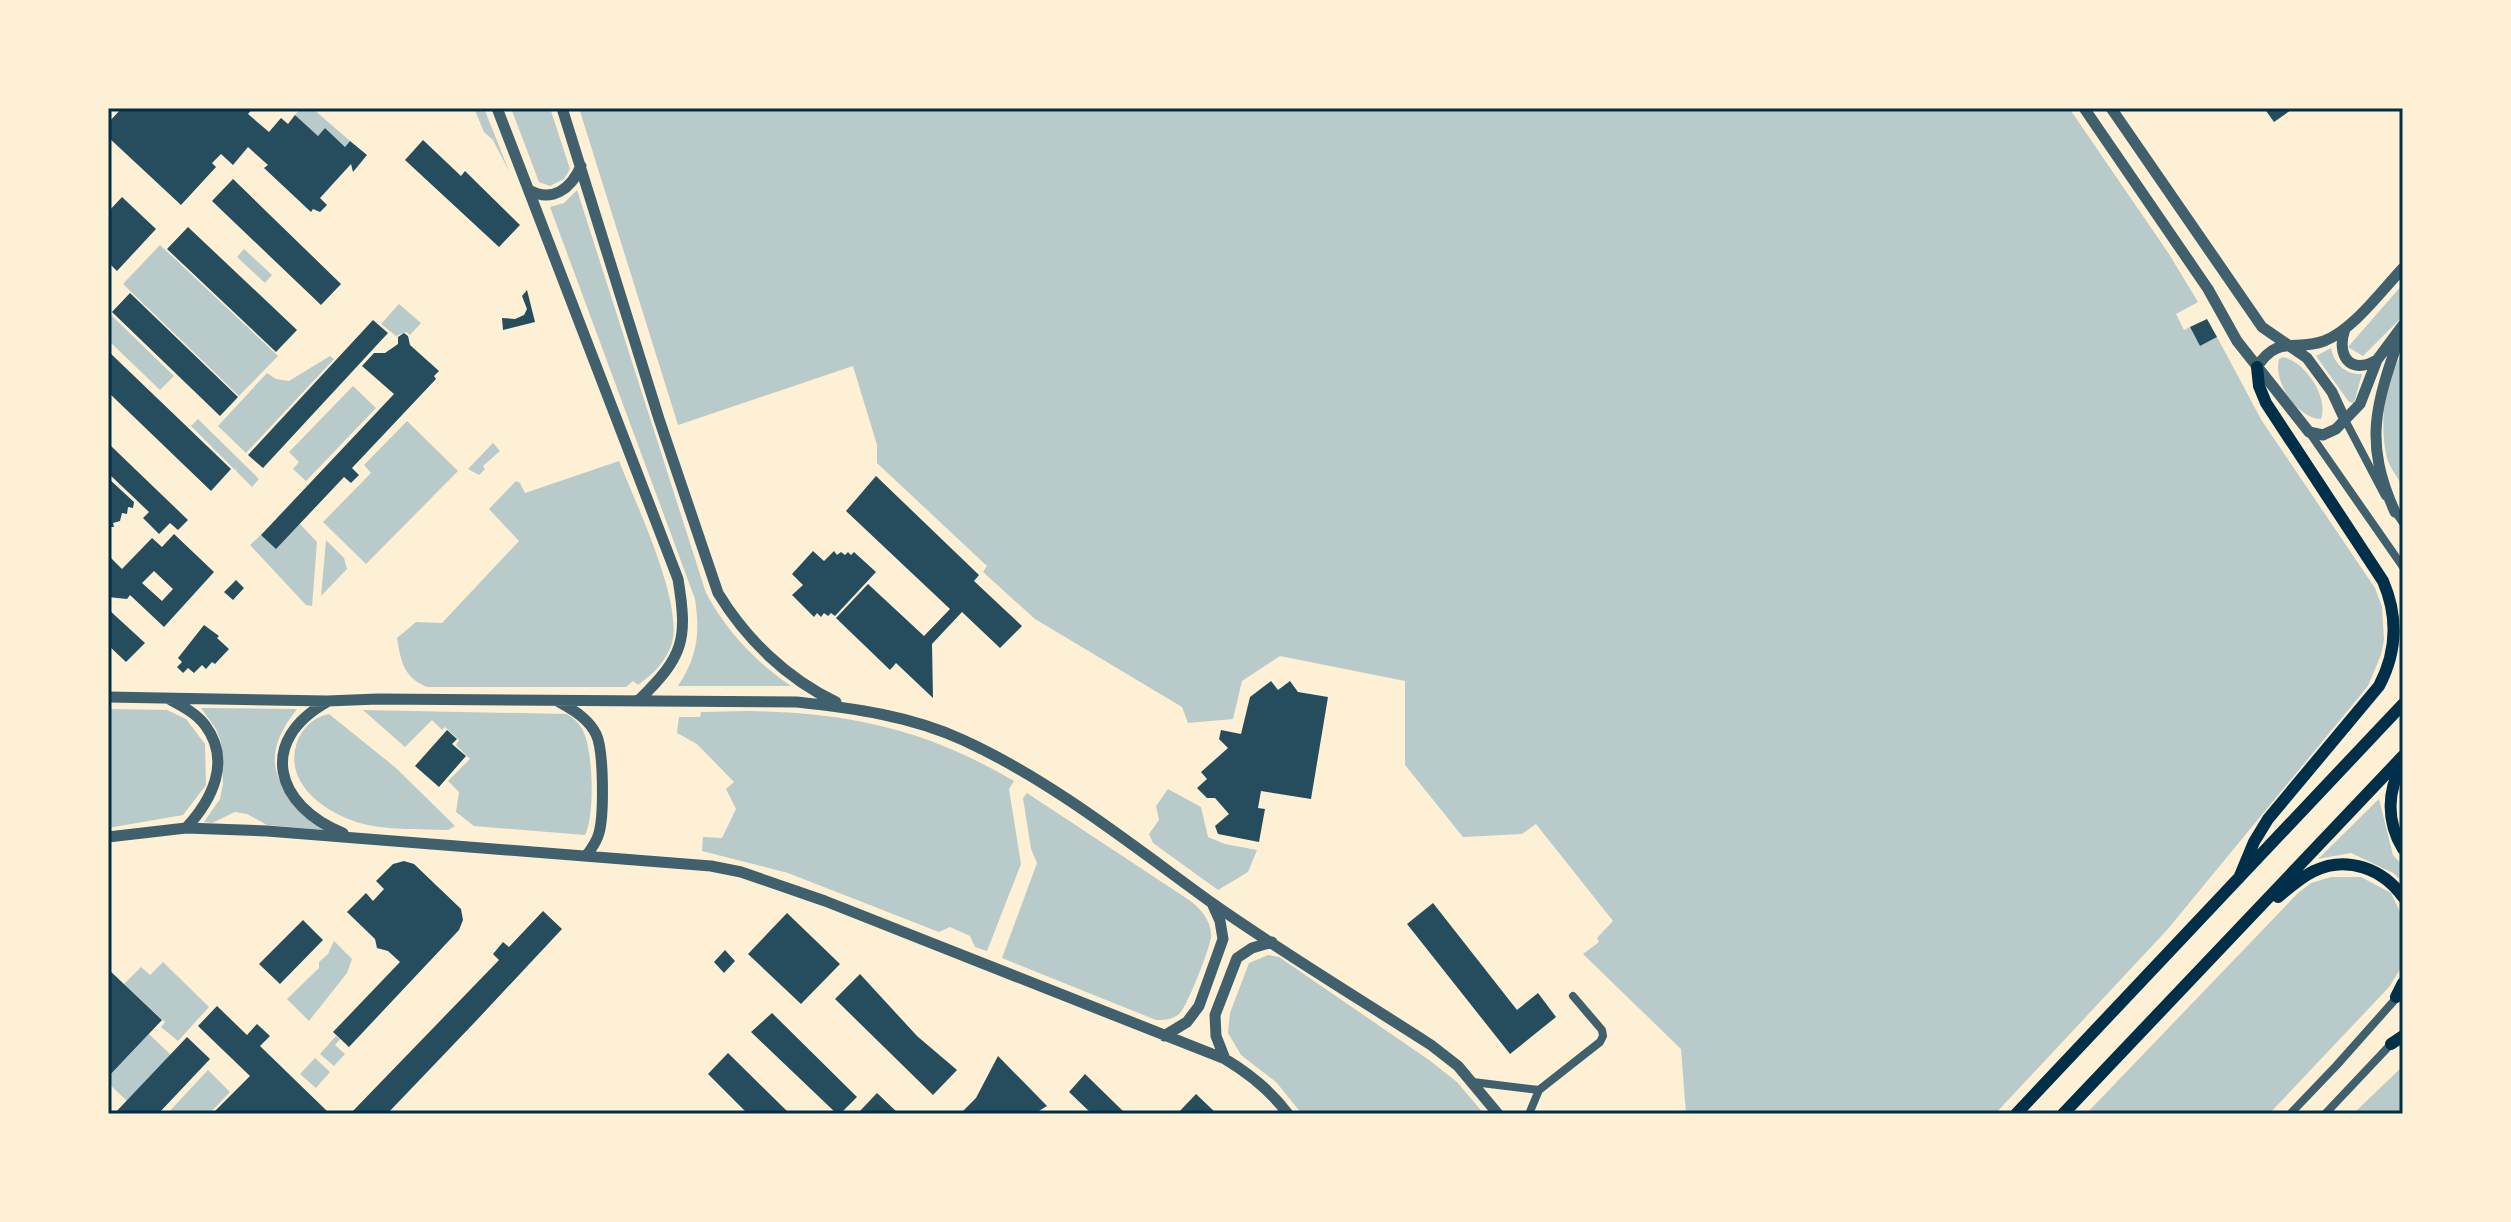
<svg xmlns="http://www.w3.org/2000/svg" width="2511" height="1222" font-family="Jost,sans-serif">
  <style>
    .green { fill: #b9caca }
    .building { fill: #264d5e; fill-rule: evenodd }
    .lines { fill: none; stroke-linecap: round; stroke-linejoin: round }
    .minor { stroke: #3f606c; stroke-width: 8 }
    .tertiary { stroke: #3f606c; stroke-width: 11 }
    .secondary { stroke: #003049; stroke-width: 12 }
    .neatline { fill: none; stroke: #003049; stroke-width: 3 }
  </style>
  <rect width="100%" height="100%" fill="#fdf0d5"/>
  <path class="green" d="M301 108H312L350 141 345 147 325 128 318 136 295 115Z
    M474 108H484L509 171 493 140 484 132Z
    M511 108H550L570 169 564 179 550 186 539 182Z
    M579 108H2069L2169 254 2198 302 2176 314 2184 330 2190 327 2200 346 2217 337 2262 421 2375 588 2382 607 2384 640 2381 655 2368 686 2167 930 1995 1114H1686L1681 1049 1583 954 1599 942 1597 938 1613 921 1536 824 1522 834 1463 837 1405 765V681L1280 656 1242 681 1233 719 1188 723 1182 707 1035 619 983 572 987 566 877 463V445L853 366 678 425Z
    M577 190 706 593C727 632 755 661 791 686H678C698 656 700 633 695 599L550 207 564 203Z
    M160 245 278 356 239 396 123 284Z
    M244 249 272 275 265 283 237 257Z
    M2403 284V316L2363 356 2348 347Z
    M399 304 421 323 410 335 406 332 396 336 381 324Z
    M108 312 174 376 160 390 108 340Z
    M2331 348C2334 364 2346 375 2362 374L2354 403 2349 402 2316 356Z
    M2403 352V487C2398 478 2390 468 2387 458 2379 425 2384 381 2403 352Z
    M330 356 334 359 246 453 218 426 267 373 276 379 289 381Z
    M2283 357C2305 362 2329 397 2321 419 2297 418 2273 382 2279 359Z
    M353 386 376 408 306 481 293 469 299 462 289 452Z
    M198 419 259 479 252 487 236 471 237 469 235 470 191 426Z
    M407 421 458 471 366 564 323 522 371 473 364 465Z
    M493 443 500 451 483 466 485 469 479 475 468 469Z
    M619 461C635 502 683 601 672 643 666 662 653 674 638 685L633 681 626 687H427C403 677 401 661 397 638L416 622 442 623 519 541 489 509 516 481 520 483 525 493Z
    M300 524 317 542 312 606 306 605 250 545 261 535Z
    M326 540 344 558 347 569 321 596Z
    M201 708 297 709C254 763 279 791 324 830L267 825 247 814 235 812 212 823 204 822 220 799 223 784 221 742 216 729Z
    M108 709 167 710 186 719 205 744 206 785 183 815 108 828Z
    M363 710 567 714C575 719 581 725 584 733 593 754 595 815 585 835L474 826 456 812 459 792 448 781 470 759 456 745 459 740 445 727 442 730 432 720 405 747Z
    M748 711C850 713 925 729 1014 781L1009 789 1021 864 987 951 975 947 970 936 950 927 939 932 788 873 702 851 703 837 722 838 736 809 726 789 734 782 697 744 677 733 679 717H700L701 712Z
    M329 714 396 768 455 826 448 830C423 829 397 830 373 826 337 820 284 790 296 746 300 730 313 717 329 714Z
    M1168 789 1201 807 1208 837 1225 844 1257 850 1248 872 1218 890 1153 843 1149 834 1159 820 1156 806Z
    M1027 793 1189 900C1200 908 1212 921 1211 937 1210 948 1187 1007 1180 1013 1173 1020 1164 1020 1156 1020L1002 958 1037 863 1031 849 1023 798Z
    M2379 799 2393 855 2403 866V882L2393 873 2351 853 2318 859Z
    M2331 877H2361L2391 893 2403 918V964L2390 986 2269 1114H2086L2298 893 2311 883Z
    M334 941 352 959 347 973 309 1021 287 999 319 968V962L328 954Z
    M1268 955 1279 957 1429 1060 1457 1082 1484 1114H1302L1276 1082 1241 1055 1228 1033 1230 1013 1249 963Z
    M163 962 209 1007 178 1041 161 1027 165 1022 124 984 141 967 150 975Z
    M149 1034 171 1055 127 1101 108 1083V1077Z
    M336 1036 340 1039 335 1045 345 1054 334 1066 320 1054Z
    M315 1058 330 1072 316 1088 300 1074Z
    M2403 1066V1114H2353Z
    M208 1070 230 1092 209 1114H167Z"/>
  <path class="building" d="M122 108H253L248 114 269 132 281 118 288 124 295 115 318 136 325 128 345 147 350 141 367 155 353 172 351 164 320 198 327 205 320 212 313 209 311 212 264 168 268 165 248 147 233 165 221 154 212 163 216 167 181 205 108 137V123Z
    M2264 108H2294L2274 122Z
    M423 140 461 176 465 171 520 225 499 247 405 160Z
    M233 179 341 284 321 305 212 201Z
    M122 197 156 229 117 271 108 262V212Z
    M188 227 297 330 276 352 167 249Z
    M527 290 535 322 503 330 502 318 515 319 524 315 527 309 522 296Z
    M130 293 238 397 220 416 112 312Z
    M2207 319 2217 337 2200 346 2190 327Z
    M373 320 388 333 263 468 248 455Z
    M404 333 408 336 410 345 439 371 434 376 436 379 352 468 359 475 351 483 344 477 276 549 261 535 394 394 362 366 374 353H385L398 344V337Z
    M108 351 231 469 211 491 108 392Z
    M110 445 188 520 178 530 170 523 159 534 143 518 149 512 108 473Z
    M876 476 979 575 974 581 1022 626 1000 648 962 612 932 644 933 698 896 663 890 670 836 618 868 584 924 636 950 609 846 511Z
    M108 478 134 502 133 508 128 507 127 514 122 513 120 521 113 523 114 527H108Z
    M174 534 214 572 164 627 130 595 127 599 108 597V555L122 569 152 538 162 547ZM154 571 173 589 162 601 142 583Z
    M813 551 824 561 834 551 837 555 841 552 845 555 848 552 851 555 854 552 876 572 835 616 831 613 828 616 824 613 821 617 817 613 814 617 792 595 803 585 792 574Z
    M236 580 244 588 233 600 224 592Z
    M108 609 145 643 126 662 108 645Z
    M204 625 219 636 217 638 229 649 215 664 212 662 206 669 202 665 194 673 188 668 183 673 177 667 182 662 178 658Z
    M1271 681 1278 690 1290 681 1298 692 1328 697 1311 799 1261 791 1258 808 1265 809 1259 842 1218 834 1215 826 1229 814 1215 798H1207L1197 788 1207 779 1201 772 1228 748 1219 739 1221 730 1241 734 1250 697Z
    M447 730 457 739 452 744 466 756 439 787 415 766Z
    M404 861 414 864 461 909 463 920 459 930 349 1047 333 1032 400 962 388 951 377 948 375 939 347 912 366 893 373 901 384 889 376 881 393 864Z
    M1433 903 1517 1010 1538 993 1556 1017 1510 1054 1407 924Z
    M543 911 562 929 475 1022 387 1114H350L499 960 493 954 503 942 509 947Z
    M787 913 840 964 801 1004 748 954Z
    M303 920 323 940 280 984 259 964Z
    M725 950 735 961 724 973 714 962Z
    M108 969 162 1020 108 1077Z
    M860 974 917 1036 957 1070 933 1095 835 999Z
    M217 1006 247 1035 257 1024 270 1036 260 1046 328 1112 327 1114H212L250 1076 198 1026Z
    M772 1013 857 1097 840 1114H837L751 1032Z
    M187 1037 210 1059 158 1114H114Z
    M728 1053 790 1114H748L708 1074Z
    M998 1056 1047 1106 1034 1114H960L976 1098Z
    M1085 1074 1126 1114H1092L1069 1092Z
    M877 1093 899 1114H864L860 1111Z
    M1196 1094 1217 1114H1177Z"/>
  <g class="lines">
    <path class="minor" d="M2344 418 2385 496
      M2309 432 2403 567
      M2392 507 2403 523
      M1473 1082 1539 1090
      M1529 1114 1539 1090 1600 1042 1603 1036 1602 1030 1573 996
      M2290 1114 2336 1066 2400 994
      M2325 1114 2393 1042"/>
    <path class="tertiary" d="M497 108 678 579C688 640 684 656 639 700
      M562 108 659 419 718 593C746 639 787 679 836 702
      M2084 108 2208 289 2237 341 2309 432 2323 435 2336 429 2360 404 2377 360 2403 325
      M2111 108 2262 327 2307 358 2332 392 2344 418
      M529 190C552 203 571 189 581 166
      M2345 329C2336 354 2349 376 2377 360
      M2257 367C2278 334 2295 352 2324 341 2353 330 2382 290 2403 268
      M2395 512C2363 441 2376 405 2400 335
      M108 697 327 701 378 699 797 702C853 708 911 716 963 740 1051 780 1133 846 1212 903 1283 953 1358 998 1431 1045L1458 1066 1498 1114
      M169 699C182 706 196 713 205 725 232 761 212 800 186 828
      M327 702C257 741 275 806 343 833
      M559 702C573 710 588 718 596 734 604 750 604 815 599 833 597 841 592 848 587 855
      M108 837 186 828 267 831 711 866 741 872 825 901 1225 1059C1250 1074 1271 1091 1288 1114
      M1164 1036 1187 1022 1199 1006 1223 939 1220 921 1212 903
      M1225 1059 1216 1036 1215 1015 1237 958 1252 948 1272 942"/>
    <path class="secondary" d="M2403 762C2387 791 2386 821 2403 849
      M2239 878 2254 842 2268 819 2379 686C2397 652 2398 616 2383 581L2266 403 2259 386 2257 367
      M2278 897C2289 888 2301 877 2314 871 2347 855 2383 869 2403 897
      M2396 997 2403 983
      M2391 1044 2403 1036
      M2016 1114 2403 704
      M2063 1114 2403 756"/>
  </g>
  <rect width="2511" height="1222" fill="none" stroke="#fdf0d5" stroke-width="220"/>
  <rect x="110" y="110" width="2291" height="1002" class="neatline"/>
</svg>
